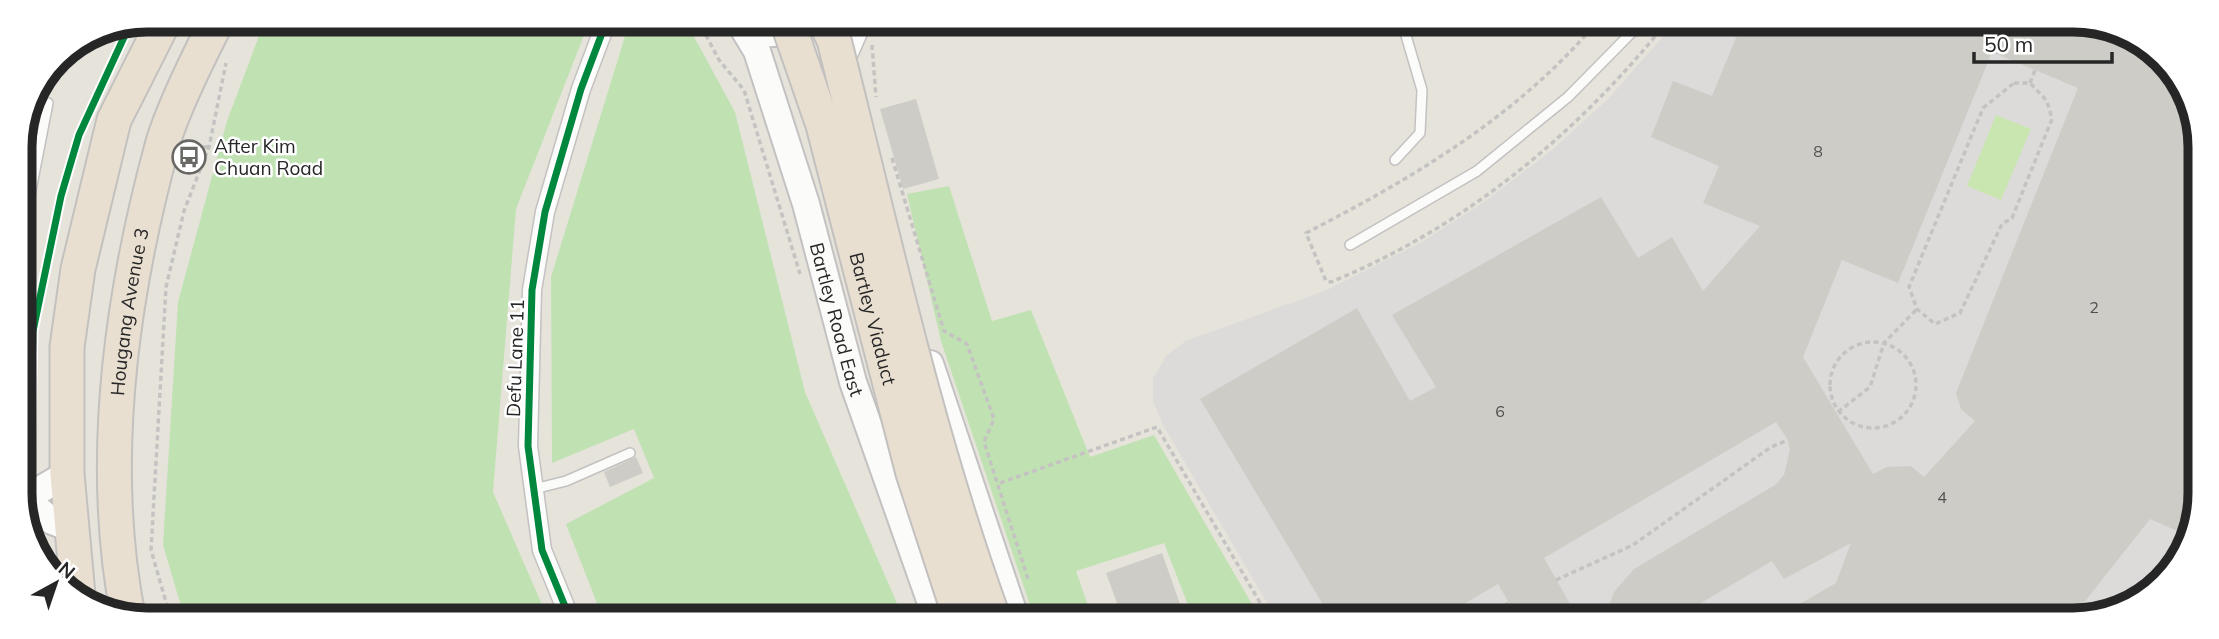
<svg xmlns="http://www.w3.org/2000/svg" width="2219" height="639" font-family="Mulish,sans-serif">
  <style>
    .industrial { fill: #dddada }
    .green { fill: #c0e2b3 }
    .pitch { fill: #c9e6b1 }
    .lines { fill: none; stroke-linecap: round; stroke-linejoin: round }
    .stream { stroke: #8ec1e8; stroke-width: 5 }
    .building { fill: #ceccc7; fill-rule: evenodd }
    .lane-casing { stroke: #c3c1c1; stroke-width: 12 }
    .street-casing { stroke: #c3c1c1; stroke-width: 21 }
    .secondary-casing { stroke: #c3c1c1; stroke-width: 30 }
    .highway-casing { stroke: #c3c1bf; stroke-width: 37 }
    .path { stroke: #c4c3c2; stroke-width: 3.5; stroke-dasharray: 5 3.5; stroke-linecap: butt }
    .lane { stroke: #fbfbfa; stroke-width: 9 }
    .street { stroke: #fbfbfa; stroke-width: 18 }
    .secondary { stroke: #fbfbfa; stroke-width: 26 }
    .highway { stroke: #e8dfd1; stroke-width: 33 }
    .highway-bridge-casing { stroke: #c3c1bf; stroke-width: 37; stroke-linecap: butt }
    .highway-bridge { stroke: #e8dfd1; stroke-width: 33 }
    .cycleway-casing { stroke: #fff; stroke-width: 11 }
    .cycleway { stroke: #00873e; stroke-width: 7 }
    .labels { text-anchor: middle; stroke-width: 5; stroke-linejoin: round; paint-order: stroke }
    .number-label { font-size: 16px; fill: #51504f }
    .poi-label { font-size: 19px; fill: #262626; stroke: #fff; text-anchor: start }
    .street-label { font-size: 19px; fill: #262626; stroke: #fff }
    .rim { fill: none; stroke: #262626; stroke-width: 9 }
  </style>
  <rect width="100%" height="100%" fill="#e6e3db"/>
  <path class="industrial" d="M1675 23H2105L2163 57 2197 122 2196 525 2156 588 2080 619 1276 618 1163 425 1153 401V378L1167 355 1186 341 1327 290 1422 242 1484 202 1552 150 1608 99Z"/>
  <path class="green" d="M265 20H590L516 209 493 492 547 616H184L163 545 178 302 227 121Z
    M630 20H685L735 112 805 392 903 617 602 616 566 524 654 478 634 429 552 463 551 277Z
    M949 186 992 321 1031 310 1090 457 1154 435 1260 618H1193L1164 543 1076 571 1092 617H1034L941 341 907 194Z"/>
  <path class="pitch" d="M1996 115 2031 129 2001 200 1967 186Z"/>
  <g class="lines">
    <path class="stream" d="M42 551 43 557"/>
  </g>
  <path class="building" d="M1742 23 2105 24 2163 57 2197 122 2195 525 2189 536 2150 519 2071 619H1774L1836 583 1851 543 1784 579 1772 561 1674 619H1604L1614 592 1634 569 1775 485 1784 475 1790 450 1788 440 1776 422 1544 558 1578 618H1518L1498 584 1440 618H1331L1200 399 1357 308 1410 401 1436 387 1392 315 1601 197 1638 258 1672 237 1703 291 1760 226 1703 203 1719 166 1651 137 1673 81 1712 96ZM1992 52 2078 88 1956 393 1961 409 1975 421 1924 477 1911 466 1887 467 1873 474 1803 357 1842 260 1898 283Z
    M916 99 939 179 903 189 880 109Z
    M636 457 643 473 610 487 604 472Z
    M1162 553 1185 618H1151L1146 605 1121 614 1106 573Z"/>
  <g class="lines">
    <defs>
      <path id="lane" d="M1395 160 1420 133 1422 90 1402 22
        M1350 245 1477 171 1568 97 1642 22
        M20 247 48 103
        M534 489 566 481 630 453"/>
      <path id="street" d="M849 53 863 21
        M569 616 542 550 528 446 532 290 545 212 581 89 607 20"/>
      <g id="secondary">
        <path id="s1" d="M739 21 757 51 806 204 853 382 936 617"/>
        <path d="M747 34 774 33 806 21"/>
        <path d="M930 364 1015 617"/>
        <path d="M22 496 52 521 70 528"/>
        <path d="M26 498 67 474"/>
      </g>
      <g id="highway">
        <path d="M78 595 67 474V347L78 269 114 120 165 19"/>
        <path id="s2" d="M128 616C98 462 121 297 162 146 172 110 200 54 218 19"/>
      </g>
    </defs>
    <use href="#lane" class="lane-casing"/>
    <use href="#street" class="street-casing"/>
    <use href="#secondary" class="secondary-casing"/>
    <use href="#highway" class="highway-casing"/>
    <path class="path" d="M698 20 719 60 744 90 800 274
      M1597 22C1518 116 1413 178 1306 233L1326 281 1331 282C1465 227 1576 135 1666 23
      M872 45 876 97
      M2014 83H2030L2047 101 2052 119 2012 218 2002 224 1960 313 1935 324 1917 309 1909 287 1983 108Z
      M2030 83 2035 70
      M194 147H209
      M892 158 944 331 967 344 994 419 984 442 1029 582
      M1830 385a43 43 0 1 1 86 0a43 43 0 1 1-86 0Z
      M1838 412 1870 387 1884 343 1917 309
      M1000 483 1157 427 1269 618
      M1556 580 1633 545 1771 447 1788 440
      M170 616 151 550 166 287 184 211 209 147 226 63
      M1482 618 1509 603"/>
    <use href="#lane" class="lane"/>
    <use href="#street" class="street"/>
    <use href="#secondary" class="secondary"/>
    <use href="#highway" class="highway"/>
    <defs>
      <g id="highway-bridge">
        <path id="s3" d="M787 21 823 125 913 473 960 617"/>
        <path d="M825 21 834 40C883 233 925 430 993 617"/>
      </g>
    </defs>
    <use href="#highway-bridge" class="highway-bridge-casing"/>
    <use href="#highway-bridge" class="highway-bridge"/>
    <defs>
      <path id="cycleway" d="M22 508 30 473 33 331 61 196 79 135 131 22
        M569 616 542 550 528 446 532 290 545 212 581 89 607 20"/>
    </defs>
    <use href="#cycleway" class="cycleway-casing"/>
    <use href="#cycleway" class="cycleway"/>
  </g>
  <defs>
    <symbol id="bus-ring" viewBox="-11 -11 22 22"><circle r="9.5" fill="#fff" stroke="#696865" stroke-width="1.5"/><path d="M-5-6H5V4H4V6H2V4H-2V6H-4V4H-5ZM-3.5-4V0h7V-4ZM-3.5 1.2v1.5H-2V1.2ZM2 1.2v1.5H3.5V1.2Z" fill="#696865"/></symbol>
  </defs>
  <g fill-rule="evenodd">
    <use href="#bus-ring" x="170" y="138" width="38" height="38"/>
  </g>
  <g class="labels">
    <g class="number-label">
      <text x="1818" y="157">8</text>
      <text x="2094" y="313">2</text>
      <text x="1500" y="417">6</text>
      <text x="1942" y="503">4</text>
    </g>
    <g class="poi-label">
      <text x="214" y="153">After Kim<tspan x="214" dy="22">Chuan Road</tspan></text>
    </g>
    <g class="street-label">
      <text dy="7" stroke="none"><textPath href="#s2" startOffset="306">Hougang Avenue 3</textPath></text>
      <text dy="7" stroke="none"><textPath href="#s1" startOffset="315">Bartley Road East</textPath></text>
      <text dy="7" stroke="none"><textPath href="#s3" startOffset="310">Bartley Viaduct</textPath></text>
      <text transform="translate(515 358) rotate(-88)" y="7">Defu Lane 11</text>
    </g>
  </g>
  <path d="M0 0H2219V639H0ZM147 32H2073A115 115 0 0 1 2188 147V493A115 115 0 0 1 2073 608H147A115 115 0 0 1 32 493V147A115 115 0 0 1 147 32Z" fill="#fff" fill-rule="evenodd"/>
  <path class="rim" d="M147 32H2073A115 115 0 0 1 2188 147V493A115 115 0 0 1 2073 608H147A115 115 0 0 1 32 493V147A115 115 0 0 1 147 32Z"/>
  <g transform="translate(56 583) rotate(40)" stroke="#ffffff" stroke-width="5" paint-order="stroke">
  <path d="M0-5L12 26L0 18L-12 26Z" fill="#262626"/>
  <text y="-10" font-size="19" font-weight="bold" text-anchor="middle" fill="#262626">N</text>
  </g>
  <path d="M1974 52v10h138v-10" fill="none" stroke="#262626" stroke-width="3.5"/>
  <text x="1984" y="52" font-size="21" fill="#262626" stroke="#ffffff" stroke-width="5" paint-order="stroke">50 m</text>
</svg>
